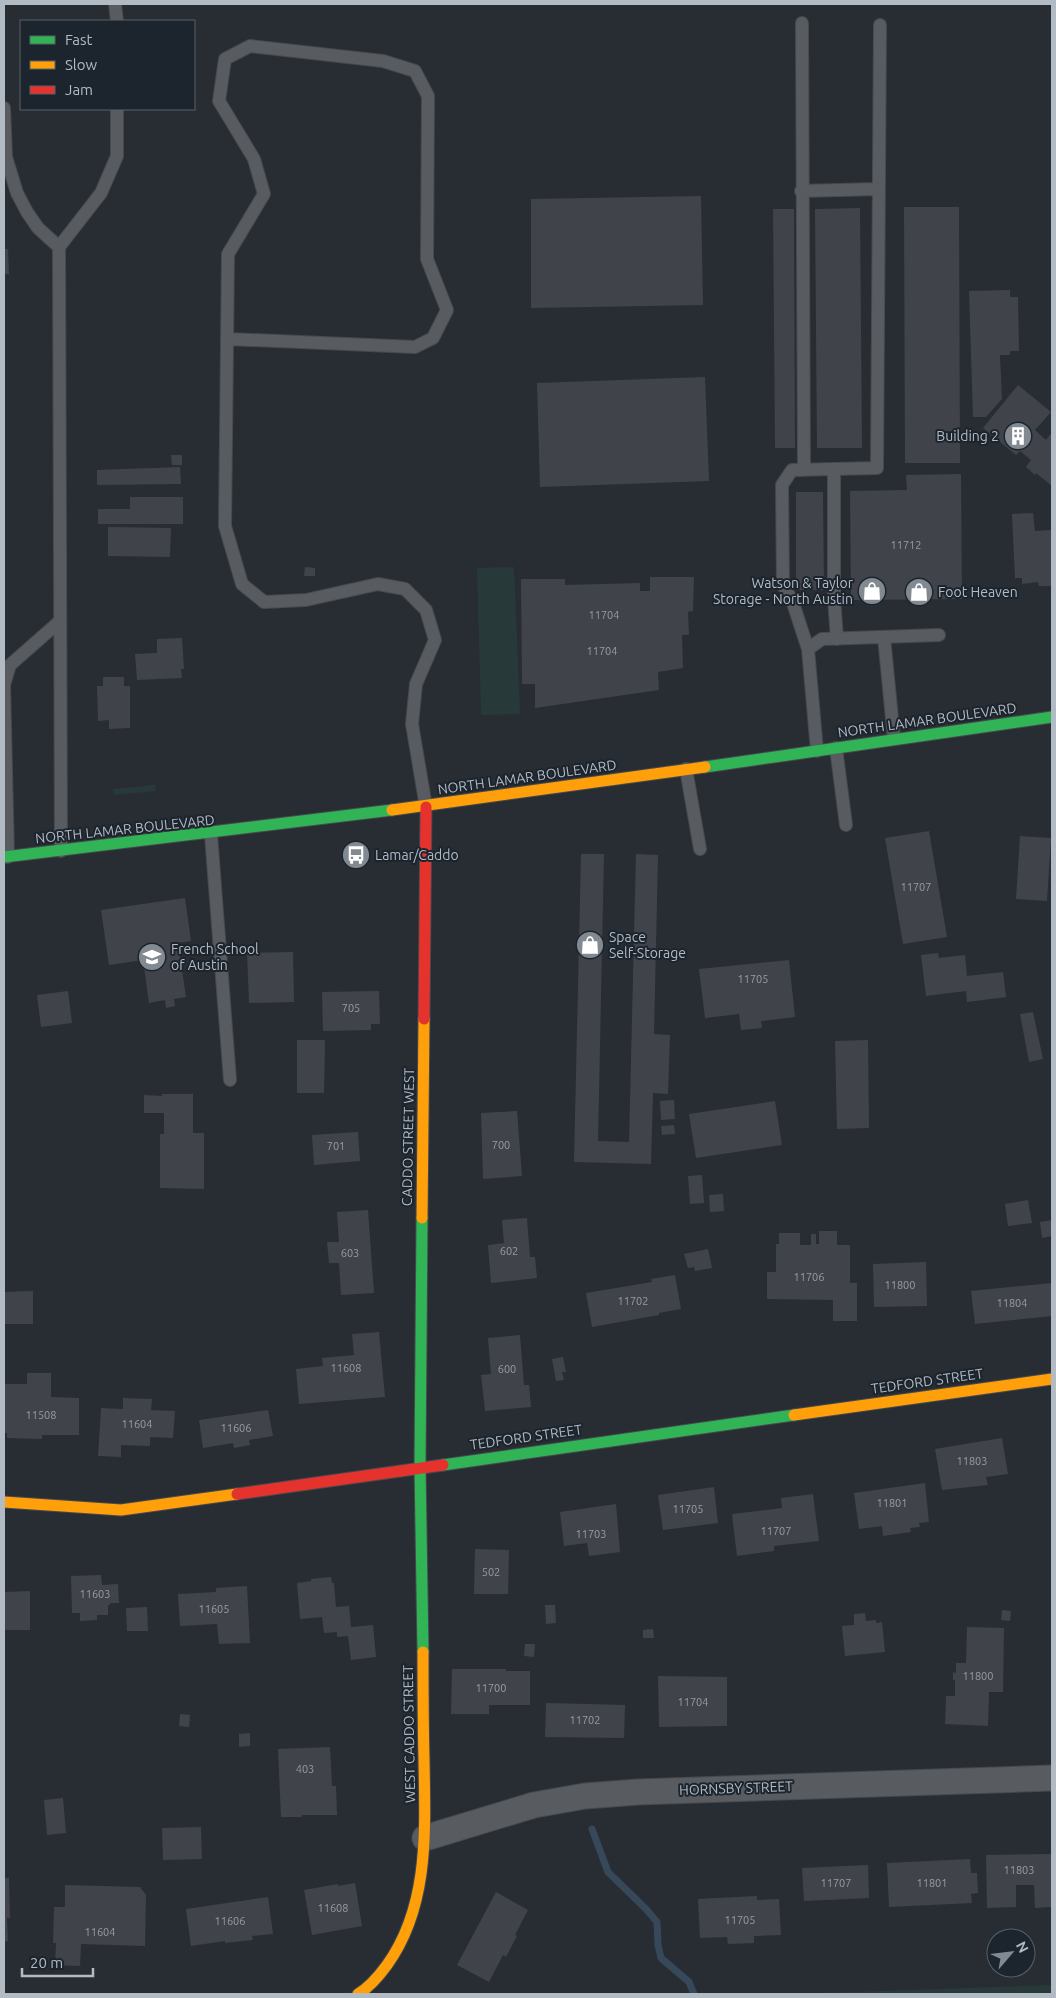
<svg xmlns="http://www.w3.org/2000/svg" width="1056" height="1998" font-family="Ubuntu,sans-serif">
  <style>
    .green { fill: #28393a }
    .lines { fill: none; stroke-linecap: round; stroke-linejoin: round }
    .stream { stroke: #38485b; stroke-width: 7 }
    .building { fill: #40444a }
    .lane-casing { stroke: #46494e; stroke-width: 14 }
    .street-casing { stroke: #46494e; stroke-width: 27 }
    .fast-casing { stroke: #46494e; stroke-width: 13 }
    .slow-casing { stroke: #46494e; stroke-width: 13 }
    .jam-casing { stroke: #46494e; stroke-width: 13 }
    .lane { stroke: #585c61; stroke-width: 12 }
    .street { stroke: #585c61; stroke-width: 25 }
    .fast { stroke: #30b455; stroke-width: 11 }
    .slow { stroke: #ff9f0a; stroke-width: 11 }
    .jam { stroke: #e5322d; stroke-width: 11 }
    .labels { text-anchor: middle; stroke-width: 4; stroke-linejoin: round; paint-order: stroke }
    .number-label { font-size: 11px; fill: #969ca6 }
    .poi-label { font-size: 14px; fill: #b2bac4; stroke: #1c242d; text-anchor: start }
    .street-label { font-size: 14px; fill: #b2bac4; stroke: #1c242d }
  </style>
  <rect width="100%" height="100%" fill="#282d33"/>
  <path class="green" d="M514 567 520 714 481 715 477 568Z
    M155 785 156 791 114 795 113 789Z
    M1052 1985V1994H794Z"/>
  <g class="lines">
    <path class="stream" d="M592 1829 608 1872 646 1909 657 1922 658 1945 661 1958 689 1982 694 1994"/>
  </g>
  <path class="building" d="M701 196 703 305 531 308V199Z
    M904 207H959L960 463H905Z
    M860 208 862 448H817L815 209Z
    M773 209H794L795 448H775Z
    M4 249H8L9 274H4Z
    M1010 290V297H1018L1019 351H1010V355H1000L1002 399 986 417H973L969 291Z
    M705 377 709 481 540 487 537 383Z
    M1018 385 1051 412 1035 430 1046 440 1052 432V486L1036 473 1035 475 1026 467 1031 460 1020 451 1016 455 983 428Z
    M171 455H182V465H172Z
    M180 467 181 484 97 485V470Z
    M961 474 962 599 851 600 850 491 907 490 906 475Z
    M796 492H823L824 590H796Z
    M130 497H183V524H98V509H130Z
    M1033 513 1035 531 1052 530V586H1039L1038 582 1022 584V578H1015L1012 514Z
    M108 527 171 528 170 557 108 556Z
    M305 567 315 568V576H304Z
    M650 577H694L693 611 688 612 689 635H682L683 668 658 672 659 690 535 708V684H522L521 579H565V585L640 583V591H650Z
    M182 638 184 669H181L182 678 137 680 135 654 157 653V639Z
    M103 677H124V686H130V728L109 729V720L98 721 97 686H103Z
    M929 831 947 937 903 944 885 838Z
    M1020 836 1051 838 1047 901 1016 899Z
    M581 854H604L598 1141 629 1142 636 854 658 855 654 1034 670 1035 668 1094 653 1093 651 1164 574 1162Z
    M185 898 191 941 178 943 186 997 174 999 175 1006 166 1008 165 1000 149 1003 143 960 109 965 101 910Z
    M293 952 294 1002 249 1003 247 953Z
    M938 953 939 958 965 955 967 976 1003 972 1006 997 967 1002 966 991 926 996 921 955Z
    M789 960 795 1017 761 1021 762 1028 741 1030 739 1014 705 1018 699 969Z
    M68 991 72 1023 41 1027 37 995Z
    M379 991 380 1024H371V1030L323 1031 322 992Z
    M1033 1012 1043 1059 1029 1062 1020 1014Z
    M297 1040H325L324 1093H297Z
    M868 1040 869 1128 837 1129 835 1041Z
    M162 1094H193V1133H204V1189L160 1188V1134H164V1113H144V1095L162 1096Z
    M674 1100 675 1119 661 1120 660 1101Z
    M775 1101 782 1145 696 1158 689 1114Z
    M517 1111 522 1176 483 1179 481 1113Z
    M674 1125 675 1134 662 1135 661 1126Z
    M358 1132 360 1161 314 1165 312 1135Z
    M702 1175 704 1203 690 1204 688 1176Z
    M723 1194 724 1211 710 1212 709 1195Z
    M1028 1200 1032 1223 1008 1226 1005 1204Z
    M368 1210 374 1293 341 1295 339 1263H329L327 1242H339L337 1212Z
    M527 1218 530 1257H535L537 1278 491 1283 488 1245 504 1243 502 1220Z
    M1052 1220V1236L1042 1238 1040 1222Z
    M819 1231H837V1245H850V1283H857V1321H833V1300L767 1299V1272H776V1244H779V1233H800V1245H811V1234H816V1244H819Z
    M708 1249 712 1268 695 1271 694 1267 688 1268 684 1254Z
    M926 1262 927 1306 874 1307 873 1264Z
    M675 1275 681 1309 659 1313V1315L592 1327 586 1293 652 1282 651 1279Z
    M1052 1283V1316L975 1324 971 1291Z
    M33 1291V1324H4V1292Z
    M379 1332 385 1397 299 1404 296 1369 323 1366 322 1358 354 1355 352 1334Z
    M520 1335 524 1385H529L531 1407 485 1411 481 1375 491 1374 488 1338Z
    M563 1357 566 1372H562L564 1380 556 1381 552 1359Z
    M27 1373H51V1397L79 1398V1435H42V1439L7 1438V1433H4V1384H27Z
    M123 1398 152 1399 151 1410 175 1411 173 1438 150 1437V1446L121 1445V1457L98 1456 101 1408 123 1409Z
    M268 1410 273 1436 249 1440 250 1445 234 1448 233 1443 203 1448 199 1420Z
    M1002 1438 1008 1474 986 1477 988 1485 942 1490 935 1449Z
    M925 1483 929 1522 919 1523 920 1527 910 1528 911 1532 883 1536 882 1526 859 1529 854 1493Z
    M714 1487 718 1523 663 1530 658 1495Z
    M813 1494 819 1541 774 1546V1551L737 1556 732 1514 782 1508 781 1498Z
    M616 1504 620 1552 589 1556 587 1543 564 1546 560 1512Z
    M475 1549 509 1550 508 1594H474Z
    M101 1575 102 1585 118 1584 119 1603H110V1605H108V1615H97V1620L80 1621V1613H72L71 1576Z
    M331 1577 332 1583H334L336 1607 349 1606 351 1627 373 1625 376 1657 351 1660 348 1636 337 1637V1632L324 1633 322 1617 300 1619 297 1583 311 1581V1579Z
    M247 1586 250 1643 219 1644 217 1624 180 1626 178 1594 216 1592V1588Z
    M30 1591V1630H4V1592Z
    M545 1605H555L556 1623 546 1624Z
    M147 1607 148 1631H127L126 1608Z
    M1002 1610 1011 1611 1010 1621 1001 1620Z
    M865 1613 866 1621 876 1620V1623L882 1622 885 1652 845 1656 842 1626 854 1625V1614Z
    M967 1627 1004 1628 1003 1692H989L988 1726 945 1724 946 1696H955V1680H953V1672L956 1673V1663H966Z
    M653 1629 654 1638H643V1630Z
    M525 1644H535L534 1657 524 1656Z
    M452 1669H506V1671H530V1705H489V1714H451Z
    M658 1676 727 1677V1726L659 1727Z
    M546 1703 625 1705 624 1738 545 1737Z
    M180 1714 190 1715 189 1727 179 1726Z
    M250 1733V1746L239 1747V1734Z
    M330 1747 332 1786H336L337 1815H302V1817H281L278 1749Z
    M63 1798 66 1833 47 1835 44 1800Z
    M201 1827 202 1859 163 1860 162 1828Z
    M1052 1854V1907L1035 1908 1034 1885H1016V1907L987 1908 986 1855Z
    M970 1859 971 1873H977L978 1893 971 1894 972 1903 889 1907 887 1863Z
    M868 1865 869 1898 804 1901 802 1868Z
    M4 1878H9L10 1918H7L8 1941 4 1942Z
    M355 1883 362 1926 312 1935 304 1890 338 1884V1886Z
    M65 1885 140 1887 146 1895 145 1946 81 1944 80 1966 55 1965 56 1943H53L54 1907H65Z
    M496 1892 528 1910 515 1935 517 1936 506 1957 503 1955 489 1982 457 1965Z
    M757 1896V1900L779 1899 781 1935 754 1936V1943L728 1944 727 1937 700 1938 698 1899Z
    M268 1897 273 1934 252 1936 253 1940 225 1943V1941L191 1946 186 1909Z"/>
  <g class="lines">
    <defs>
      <path id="lane" d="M115 4 117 21
        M802 23 804 470
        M4 108 6 157 17 193 27 212 38 228 59 247
        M801 191 878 189
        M228 339 415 347 433 338 447 310 427 259 428 96 415 71 383 61 250 46 225 59 219 101 254 159 264 194 228 254 225 526 242 584 264 602 306 600 378 584 405 589 426 610 435 640 416 684 412 724 426 807
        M834 469V598L837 639
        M884 637 894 739
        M808 649 792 600 783 585 782 485 792 470 877 468 880 25
        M836 748 846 825
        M817 751 808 649 822 639 939 635
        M686 769 700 849
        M211 835 230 1080
        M61 851 59 247 101 193 117 156V109
        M8 857 4 685 10 665 60 621"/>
      <path id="street" d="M425 1838 534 1805 585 1796 638 1792 1052 1778"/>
      <path id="fast" d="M705 767 1052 717
        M4 857 392 810
        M422 1218 420 1466 423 1652
        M443 1465 794 1415"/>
      <path id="slow" d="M392 810 705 767
        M422 1218 424 1019
        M794 1415 1052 1379
        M4 1502 121 1510 237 1494
        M358 1994C370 1987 379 1976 387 1965 430 1905 425 1829 424 1759 423 1723 423 1688 423 1652"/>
      <path id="jam" d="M424 1019 426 807
        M237 1494 443 1465"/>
    </defs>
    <use href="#lane" class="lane-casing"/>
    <use href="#street" class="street-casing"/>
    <use href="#fast" class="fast-casing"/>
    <use href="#slow" class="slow-casing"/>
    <use href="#jam" class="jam-casing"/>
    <use href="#lane" class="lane"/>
    <use href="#street" class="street"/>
    <use href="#fast" class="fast"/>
    <use href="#slow" class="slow"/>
    <use href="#jam" class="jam"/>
  </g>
  <defs>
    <symbol id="building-disc" viewBox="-11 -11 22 22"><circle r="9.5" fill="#828991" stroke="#1c242d"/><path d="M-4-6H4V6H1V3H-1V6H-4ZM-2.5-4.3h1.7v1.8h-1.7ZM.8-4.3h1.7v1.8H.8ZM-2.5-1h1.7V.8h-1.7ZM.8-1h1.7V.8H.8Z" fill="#fff"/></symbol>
    <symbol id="shop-disc" viewBox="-11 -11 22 22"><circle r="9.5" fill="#828991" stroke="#1c242d"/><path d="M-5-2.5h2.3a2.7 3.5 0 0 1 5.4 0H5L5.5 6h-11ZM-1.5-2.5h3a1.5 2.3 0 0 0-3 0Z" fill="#fff"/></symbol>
    <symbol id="bus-disc" viewBox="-11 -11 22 22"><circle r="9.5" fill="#828991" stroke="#1c242d"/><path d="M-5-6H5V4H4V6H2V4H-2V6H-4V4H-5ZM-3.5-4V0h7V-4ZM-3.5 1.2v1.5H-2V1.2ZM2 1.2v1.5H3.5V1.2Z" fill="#fff"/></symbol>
    <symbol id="school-disc" viewBox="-11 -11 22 22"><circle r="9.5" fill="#828991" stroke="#1c242d"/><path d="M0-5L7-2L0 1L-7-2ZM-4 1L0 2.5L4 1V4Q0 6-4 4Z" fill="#fff"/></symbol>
  </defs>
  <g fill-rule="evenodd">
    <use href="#building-disc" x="1002" y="420" width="32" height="32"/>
    <use href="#shop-disc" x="856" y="575" width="32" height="32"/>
    <use href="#shop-disc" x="903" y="576" width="32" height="32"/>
    <use href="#bus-disc" x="340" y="839" width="32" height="32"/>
    <use href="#shop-disc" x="574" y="929" width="32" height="32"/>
    <use href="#school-disc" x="136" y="941" width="32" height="32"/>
  </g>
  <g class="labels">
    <g class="number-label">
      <text x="906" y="549">11712</text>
      <text x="604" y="619">11704</text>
      <text x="602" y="655">11704</text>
      <text x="916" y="891">11707</text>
      <text x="753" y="983">11705</text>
      <text x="351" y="1012">705</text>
      <text x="501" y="1149">700</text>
      <text x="336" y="1150">701</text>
      <text x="509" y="1255">602</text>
      <text x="350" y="1257">603</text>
      <text x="809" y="1281">11706</text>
      <text x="900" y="1289">11800</text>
      <text x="633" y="1305">11702</text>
      <text x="1012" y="1307">11804</text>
      <text x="346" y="1372">11608</text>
      <text x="507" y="1373">600</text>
      <text x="41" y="1419">11508</text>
      <text x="137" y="1428">11604</text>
      <text x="236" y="1432">11606</text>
      <text x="972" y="1465">11803</text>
      <text x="892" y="1507">11801</text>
      <text x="688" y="1513">11705</text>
      <text x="776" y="1535">11707</text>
      <text x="591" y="1538">11703</text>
      <text x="491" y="1576">502</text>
      <text x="95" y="1598">11603</text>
      <text x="214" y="1613">11605</text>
      <text x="978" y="1680">11800</text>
      <text x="491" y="1692">11700</text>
      <text x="693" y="1706">11704</text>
      <text x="585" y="1724">11702</text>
      <text x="305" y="1773">403</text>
      <text x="1019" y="1874">11803</text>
      <text x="836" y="1887">11707</text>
      <text x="932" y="1887">11801</text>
      <text x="333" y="1912">11608</text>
      <text x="740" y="1924">11705</text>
      <text x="230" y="1925">11606</text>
      <text x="100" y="1936">11604</text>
    </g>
    <g class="poi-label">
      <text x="999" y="441" text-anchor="end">Building 2</text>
      <text x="853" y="588" text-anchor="end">Watson &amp; Taylor<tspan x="853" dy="16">Storage - North Austin</tspan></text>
      <text x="938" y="597">Foot Heaven</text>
      <text x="375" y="860">Lamar/Caddo</text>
      <text x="609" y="942">Space<tspan x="609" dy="16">Self-Storage</tspan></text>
      <text x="171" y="954">French School<tspan x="171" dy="16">of Austin</tspan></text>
    </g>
    <g class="street-label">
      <text transform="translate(927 720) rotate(-8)" y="5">NORTH LAMAR BOULEVARD</text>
      <text transform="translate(527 777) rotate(-8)" y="5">NORTH LAMAR BOULEVARD</text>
      <text transform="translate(125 829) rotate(-6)" y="5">NORTH LAMAR BOULEVARD</text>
      <text transform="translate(408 1137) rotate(-89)" y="5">CADDO STREET WEST</text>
      <text transform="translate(927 1381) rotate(-8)" y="5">TEDFORD STREET</text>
      <text transform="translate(526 1437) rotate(-8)" y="5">TEDFORD STREET</text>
      <text transform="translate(409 1734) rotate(-91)" y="5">WEST CADDO STREET</text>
      <text transform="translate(736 1788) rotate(-2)" y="5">HORNSBY STREET</text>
    </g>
  </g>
  <rect width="1056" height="1998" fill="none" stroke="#b2bac4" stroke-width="10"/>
  <rect x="20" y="20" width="175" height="90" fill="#1c242d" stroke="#586069"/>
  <rect x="30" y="36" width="25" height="8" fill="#30b455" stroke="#586069"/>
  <text x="65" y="45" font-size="15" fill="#b2bac4">Fast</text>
  <rect x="30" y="61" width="25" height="8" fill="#ff9f0a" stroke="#586069"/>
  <text x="65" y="70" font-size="15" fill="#b2bac4">Slow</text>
  <rect x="30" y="86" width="25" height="8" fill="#e5322d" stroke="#586069"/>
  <text x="65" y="95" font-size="15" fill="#b2bac4">Jam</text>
  <g transform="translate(1011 1953) rotate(62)"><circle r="24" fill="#1c242d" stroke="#586069"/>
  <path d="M0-4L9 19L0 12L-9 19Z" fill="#828991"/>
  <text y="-8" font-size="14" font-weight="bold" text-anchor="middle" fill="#b2bac4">N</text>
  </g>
  <path d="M22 1968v8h71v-8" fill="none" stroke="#b2bac4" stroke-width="2.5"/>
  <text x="30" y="1968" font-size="15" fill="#b2bac4" stroke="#1c242d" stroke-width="4" paint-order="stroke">20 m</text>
</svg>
